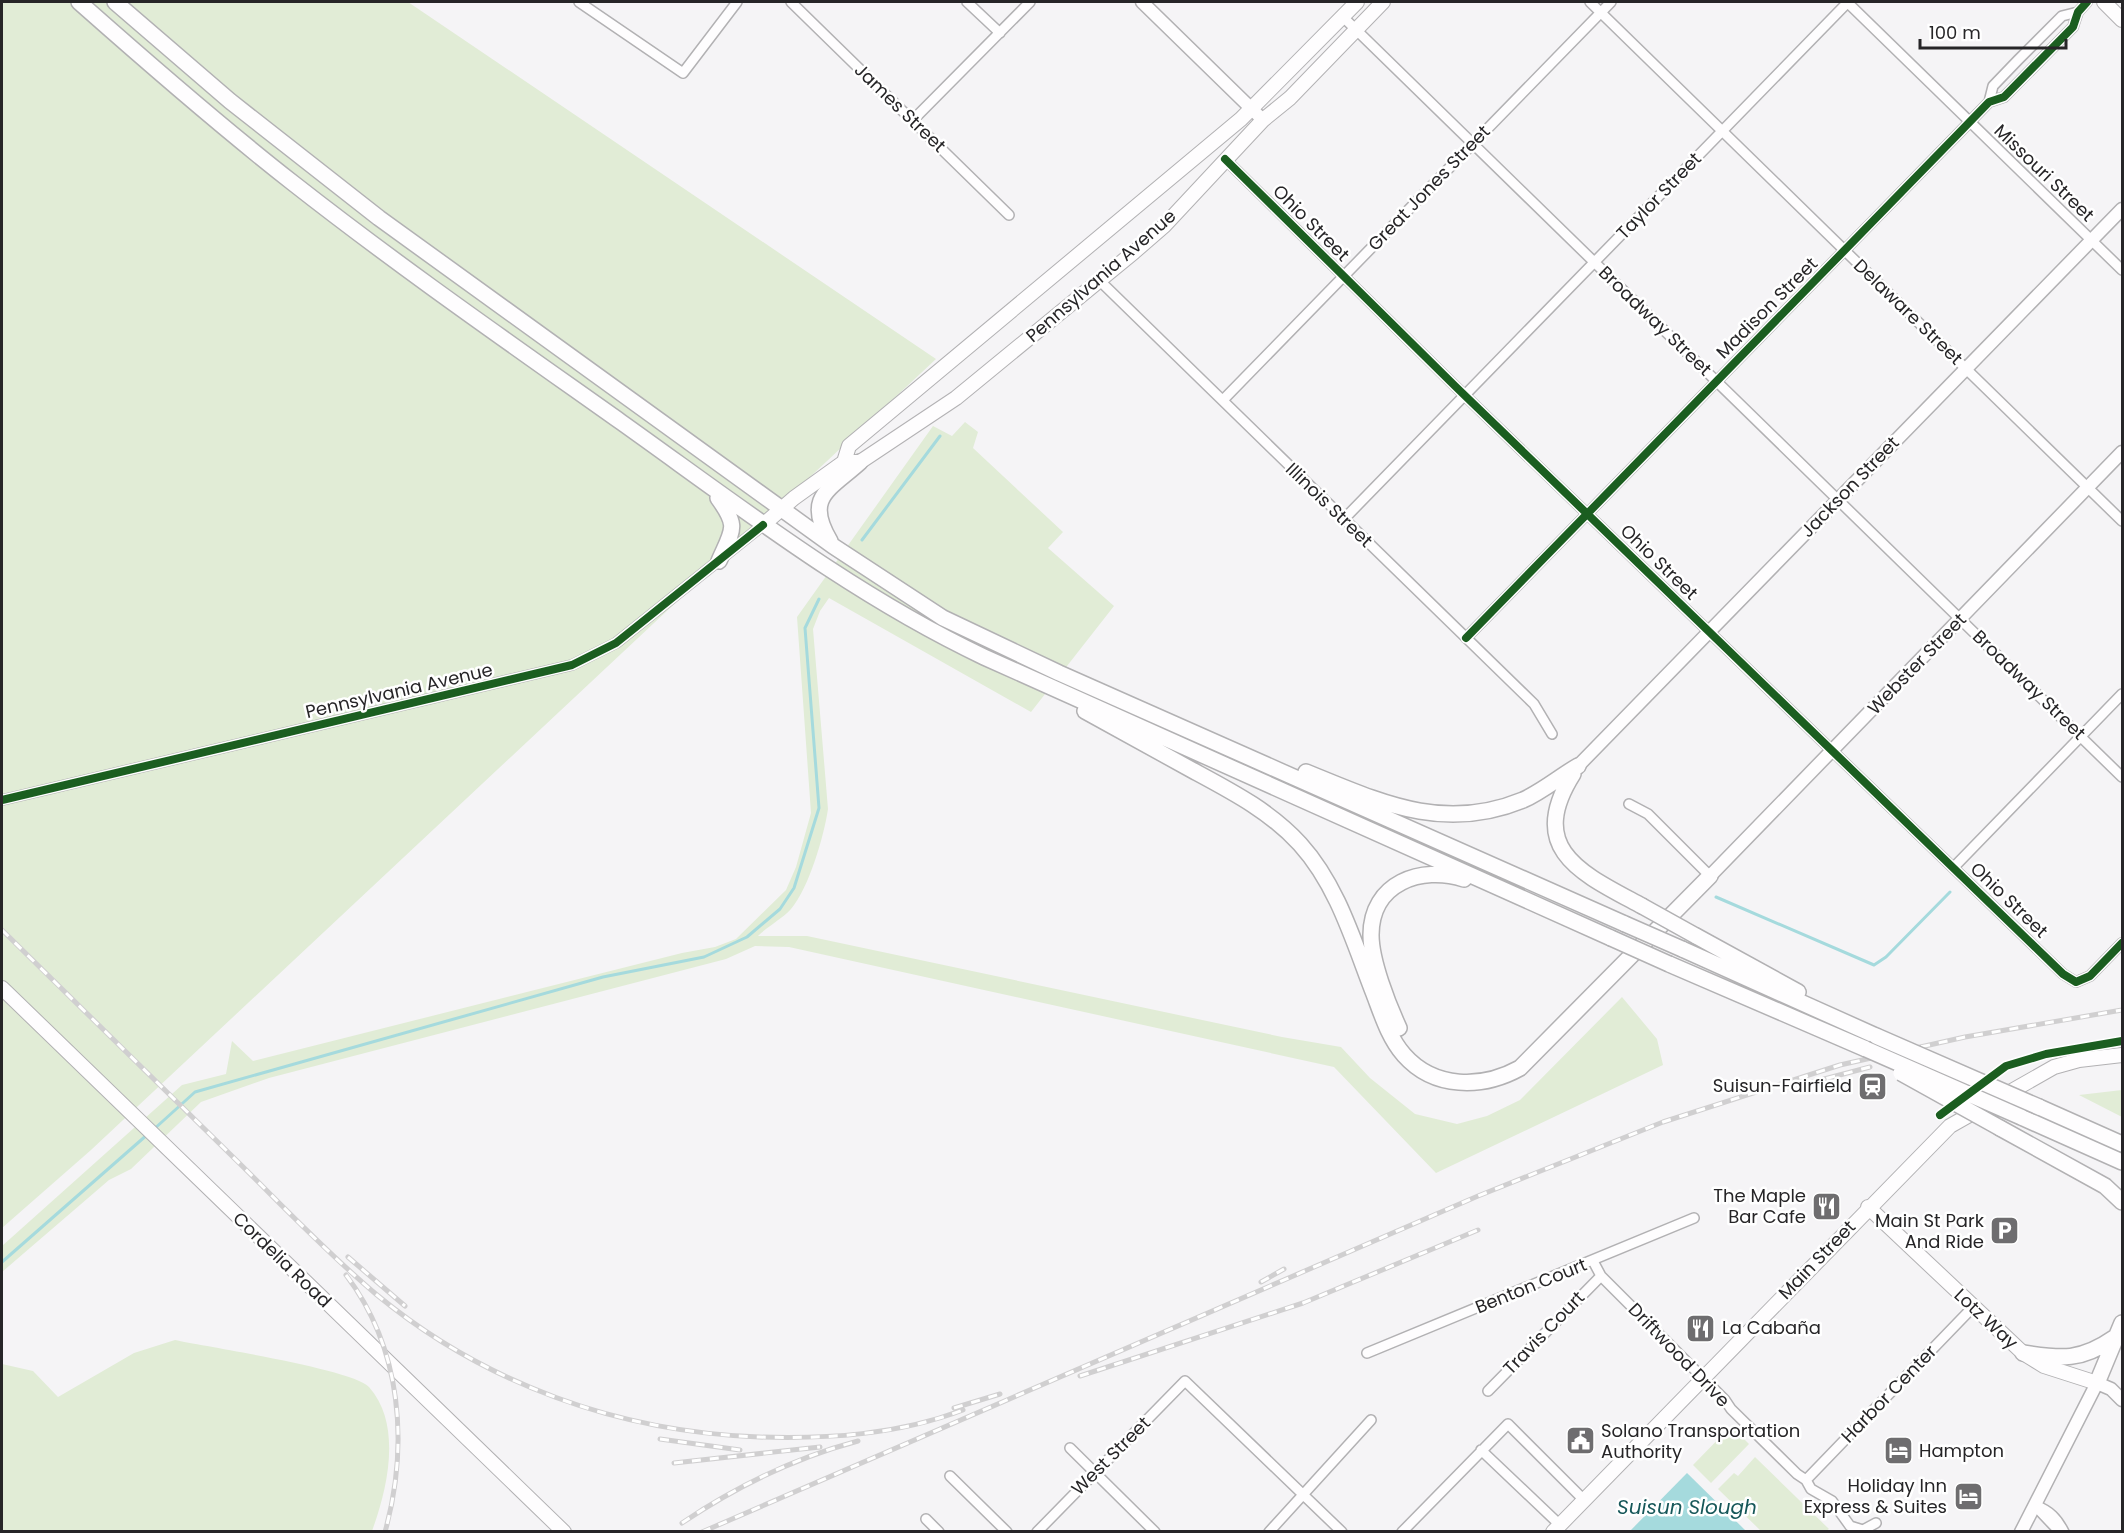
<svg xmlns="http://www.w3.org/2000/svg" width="2124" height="1533" font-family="Poppins,sans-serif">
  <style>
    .green { fill: #e1ecd6 }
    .water { fill: #a5dadd }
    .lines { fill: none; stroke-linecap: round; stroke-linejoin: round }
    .stream { stroke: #a5dadd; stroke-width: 3 }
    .minor-casing { stroke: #b2b1b3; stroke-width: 12 }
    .tertiary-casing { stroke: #b2b1b3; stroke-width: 15 }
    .secondary-casing { stroke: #b2b1b3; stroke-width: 16 }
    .trunk-casing { stroke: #b2b1b3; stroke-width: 18 }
    .minor { stroke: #fefdfe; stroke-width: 9 }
    .tertiary { stroke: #fefdfe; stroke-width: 12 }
    .secondary { stroke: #fefdfe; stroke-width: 14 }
    .trunk { stroke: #fefdfe; stroke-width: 15 }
    .rail-casing { stroke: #d0cfd0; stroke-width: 5 }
    .rail { stroke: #fff; stroke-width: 3; stroke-dasharray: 9; stroke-linecap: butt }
    .trunk-bridge-casing { stroke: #b2b1b3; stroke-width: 18; stroke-linecap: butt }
    .trunk-bridge { stroke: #fefdfe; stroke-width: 15 }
    .cycleway-casing { stroke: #fff; stroke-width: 11 }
    .cycleway { stroke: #1b5e20; stroke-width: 8 }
    .labels { text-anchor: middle; stroke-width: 5; stroke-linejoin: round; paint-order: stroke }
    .street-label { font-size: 18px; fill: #262527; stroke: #fff }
    .poi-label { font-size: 18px; fill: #262527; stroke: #fff; text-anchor: end }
    .water-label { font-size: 20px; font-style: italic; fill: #165759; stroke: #fff }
  </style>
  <rect width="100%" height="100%" fill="#f5f4f6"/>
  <path class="green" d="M2 2H408L936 359 91 1150 2 1228Z
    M965 422 978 432 973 448 1063 532 1048 548 1114 606 1031 712 829 598 820 611 813 629 828 809C824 836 809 888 791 909 782 919 768 926 758 936H807L1282 1037 1341 1047 1370 1078 1415 1114 1457 1124 1487 1116 1520 1100 1622 997 1657 1039 1663 1065 1436 1173 1334 1067 789 947 755 946 726 959 269 1078 201 1102 131 1169 109 1180 2 1272V1246L182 1085 226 1074 232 1041 253 1061 682 953 715 947 736 939 786 890 796 867 811 813 797 617 933 426 952 436Z
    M2122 1090V1117L2079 1095Z
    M175 1340C207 1347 353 1369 369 1387 403 1425 387 1490 372 1531H2V1364L33 1371 58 1397 134 1353Z
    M1731 1426 1749 1444 1711 1483 1693 1465Z
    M1755 1457 1829 1529 1826 1531H1761L1718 1489 1734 1473 1738 1476Z"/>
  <path class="water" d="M1687 1473 1746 1531H1630Z"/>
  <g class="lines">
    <path class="stream" d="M862 540 940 436
      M1716 897 1874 965 1886 957 1950 892
      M153 1130 195 1092 603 977 704 957 747 937 780 909 794 888 819 808 805 628 819 599
      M2 1262 148 1134"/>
    <defs>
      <path id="minor" d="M579 2 683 73 737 2
        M791 2 1009 215
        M967 2 1000 33
        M1590 2 2122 521
        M1847 2 2122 270
        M1342 16 2122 777
        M1989 102 1993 86 2018 60 2062 16 2078 12
        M913 120 1030 2
        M1225 159 1455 386 2063 974 2076 982 2090 976 2122 943
        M1100 281 1534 704 1552 734
        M1223 400 1611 2
        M1344 519 1848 2
        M1466 638 1958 134 1989 102 2004 97 2073 27 2078 12 2087 2
        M2 800 572 665 616 643 763 525
        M1629 804 1648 814 1710 876
        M1954 867 2122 694
        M1593 1261 1601 1276 1725 1400 1731 1409 1797 1474 1806 1480 1811 1489 1832 1501 1850 1526 1863 1530 1876 1523
        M1367 1353 1694 1218
        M1488 1391 1601 1276
        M1070 1448 1155 1532
        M1481 1450 1560 1525
        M950 1476 1007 1532
        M1806 1480 1973 1307
        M2035 1505C2050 1511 2057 1518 2064 1532
        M2036 1507 2055 1527 2063 1530
        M926 1519 939 1532
        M1037 1532 1185 1381 1342 1532
        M1269 1532 1371 1420
        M1402 1532 1508 1424 1584 1500"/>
      <path id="tertiary" d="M1142 2 1263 120
        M1578 766 2122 209
        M1710 876 2122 452
        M2021 1532 2097 1383 2111 1389 2122 1400"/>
      <path id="secondary" d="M2104 2 2122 20
        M849 462H860L956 398 1134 252 1164 226 1263 120 1290 98 1383 2
        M763 525 794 498 844 462 849 446 1241 119 1357 2
        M2 988 564 1532
        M1868 1207 2023 1353 2044 1366 2097 1383
        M1553 1532 1950 1126 2054 1067 2079 1060 2122 1055"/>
      <path id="trunk" d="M79 2C149 64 220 126 293 183 400 267 511 344 621 422 739 506 853 595 984 657L1611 938
        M115 2 230 101 379 218 833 546 943 618 1059 673 1625 924
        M718 498C739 527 733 529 719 561
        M830 541C804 497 829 490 860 462
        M1085 711C1121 731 1157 751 1192 770 1231 791 1270 811 1300 844 1338 886 1354 943 1374 994 1382 1015 1389 1038 1404 1055 1434 1089 1482 1089 1520 1068L1710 876
        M1306 772C1380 802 1443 833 1523 800 1543 791 1559 777 1578 766
        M1573 774C1525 850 1583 874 1642 906
        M1696 936 1798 992
        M1682 949 1876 1036
        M1669 964 1866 1049
        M1399 1028C1388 1004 1371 961 1371 935 1371 883 1421 865 1464 879
        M2039 1107 2122 1144
        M2021 1117 2122 1162
        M2000 1128 2105 1186 2122 1202
        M2023 1353C2062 1359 2081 1361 2114 1338
        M2097 1383 2122 1323"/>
    </defs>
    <use href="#minor" class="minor-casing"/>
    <use href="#tertiary" class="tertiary-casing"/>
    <use href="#secondary" class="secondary-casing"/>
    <use href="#trunk" class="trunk-casing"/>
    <use href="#minor" class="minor"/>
    <use href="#tertiary" class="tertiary"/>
    <use href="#secondary" class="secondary"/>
    <use href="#trunk" class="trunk"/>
    <defs>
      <path id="rail" d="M2 930C78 1005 155 1080 232 1156 279 1202 326 1252 377 1295 485 1384 619 1432 759 1437 828 1439 897 1435 963 1410
        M1809 1083 1870 1067
        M348 1257 405 1306
        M346 1275C402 1349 409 1445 385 1532
        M1261 1282 1284 1269
        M1080 1376 1303 1303 1478 1230
        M954 1408 1000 1394
        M660 1439 740 1450
        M674 1463 820 1447
        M682 1523C737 1486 794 1458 858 1441
        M702 1532 1478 1196 1663 1122 1840 1065 1965 1037 2122 1010"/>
    </defs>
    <use href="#rail" class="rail-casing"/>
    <use href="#rail" class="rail"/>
    <defs>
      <path id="trunk-bridge" d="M1642 906 1696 936
        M1625 924 1682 949
        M1611 938 1669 964
        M1876 1036 2039 1107
        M1866 1049 2021 1117
        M1901 1073 2000 1128"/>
    </defs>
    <use href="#trunk-bridge" class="trunk-bridge-casing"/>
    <use href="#trunk-bridge" class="trunk-bridge"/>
    <defs>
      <path id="cycleway" d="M1225 159 1455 386 2063 974 2076 982 2090 976 2122 943
        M1466 638 1958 134 1989 102 2004 97 2073 27 2078 12 2087 2
        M2 800 572 665 616 643 763 525
        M1940 1115 2006 1066 2046 1054 2122 1041"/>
    </defs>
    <use href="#cycleway" class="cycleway-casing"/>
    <use href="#cycleway" class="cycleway"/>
  </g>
  <defs>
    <symbol id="station-square" viewBox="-11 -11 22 22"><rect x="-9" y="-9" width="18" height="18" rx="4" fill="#6e6d6f" stroke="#fff"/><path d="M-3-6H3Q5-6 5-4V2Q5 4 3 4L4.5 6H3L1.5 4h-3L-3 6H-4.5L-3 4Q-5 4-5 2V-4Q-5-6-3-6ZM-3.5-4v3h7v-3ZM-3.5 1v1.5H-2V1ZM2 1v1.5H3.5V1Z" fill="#fff"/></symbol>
    <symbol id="restaurant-square" viewBox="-11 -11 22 22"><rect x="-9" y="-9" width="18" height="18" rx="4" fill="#6e6d6f" stroke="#fff"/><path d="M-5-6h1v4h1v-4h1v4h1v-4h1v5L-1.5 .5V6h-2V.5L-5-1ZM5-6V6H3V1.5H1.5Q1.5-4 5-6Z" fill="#fff"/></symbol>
    <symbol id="parking-square" viewBox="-11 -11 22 22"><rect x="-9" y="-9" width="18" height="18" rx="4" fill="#6e6d6f" stroke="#fff"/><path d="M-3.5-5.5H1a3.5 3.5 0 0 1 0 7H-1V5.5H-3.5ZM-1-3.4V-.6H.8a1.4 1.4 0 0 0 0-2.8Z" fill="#fff"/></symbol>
    <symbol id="civic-square" viewBox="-11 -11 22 22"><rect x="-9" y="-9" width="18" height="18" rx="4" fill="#6e6d6f" stroke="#fff"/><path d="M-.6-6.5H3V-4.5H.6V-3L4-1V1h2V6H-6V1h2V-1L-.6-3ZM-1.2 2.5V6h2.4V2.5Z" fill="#fff"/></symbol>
    <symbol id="hotel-square" viewBox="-11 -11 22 22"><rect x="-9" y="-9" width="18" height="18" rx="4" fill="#6e6d6f" stroke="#fff"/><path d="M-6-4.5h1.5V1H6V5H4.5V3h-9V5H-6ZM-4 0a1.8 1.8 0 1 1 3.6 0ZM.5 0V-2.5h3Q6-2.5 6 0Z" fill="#fff"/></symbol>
  </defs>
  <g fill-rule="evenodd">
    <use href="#station-square" x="1856" y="1070" width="33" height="33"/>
    <use href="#restaurant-square" x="1810" y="1190" width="33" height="33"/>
    <use href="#parking-square" x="1988" y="1214" width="33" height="33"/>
    <use href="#restaurant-square" x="1684" y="1312" width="33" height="33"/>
    <use href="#civic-square" x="1564" y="1424" width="33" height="33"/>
    <use href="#hotel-square" x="1882" y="1434" width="33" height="33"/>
    <use href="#hotel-square" x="1952" y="1480" width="33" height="33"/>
  </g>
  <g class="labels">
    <g class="street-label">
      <text transform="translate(900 108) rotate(44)" y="6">James Street</text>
      <text transform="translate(2044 173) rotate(44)" y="6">Missouri Street</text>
      <text transform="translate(1429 188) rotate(-46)" y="6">Great Jones Street</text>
      <text transform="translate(1659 196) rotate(-46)" y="6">Taylor Street</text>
      <text transform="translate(1311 223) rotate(45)" y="6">Ohio Street</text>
      <text transform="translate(1101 276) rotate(-41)" y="6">Pennsylvania Avenue</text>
      <text transform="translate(1767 308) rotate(-45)" y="6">Madison Street</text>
      <text transform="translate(1908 312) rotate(44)" y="6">Delaware Street</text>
      <text transform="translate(1655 321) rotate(44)" y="6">Broadway Street</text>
      <text transform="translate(1850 487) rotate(-46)" y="6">Jackson Street</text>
      <text transform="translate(1329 505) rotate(44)" y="6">Illinois Street</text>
      <text transform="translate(1659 562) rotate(44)" y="6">Ohio Street</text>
      <text transform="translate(1917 664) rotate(-46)" y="6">Webster Street</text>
      <text transform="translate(2029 685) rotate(44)" y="6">Broadway Street</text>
      <text transform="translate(399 691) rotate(-13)" y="6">Pennsylvania Avenue</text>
      <text transform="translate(2009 900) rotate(44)" y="6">Ohio Street</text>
      <text transform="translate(282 1260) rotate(44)" y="6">Cordelia Road</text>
      <text transform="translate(1817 1260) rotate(-46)" y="6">Main Street</text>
      <text transform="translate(1531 1286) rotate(-22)" y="6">Benton Court</text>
      <text transform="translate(1986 1319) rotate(43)" y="6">Lotz Way</text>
      <text transform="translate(1544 1333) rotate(-46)" y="6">Travis Court</text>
      <text transform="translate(1679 1355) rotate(46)" y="6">Driftwood Drive</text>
      <text transform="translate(1889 1394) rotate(-46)" y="6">Harbor Center</text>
      <text transform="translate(1111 1456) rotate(-45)" y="6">West Street</text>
    </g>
    <g class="poi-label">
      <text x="1852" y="1092">Suisun-Fairfield</text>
      <text x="1806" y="1202">The Maple<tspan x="1806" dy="21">Bar Cafe</tspan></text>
      <text x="1984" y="1227">Main St Park<tspan x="1984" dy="21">And Ride</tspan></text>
      <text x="1722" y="1334" text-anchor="start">La Cabaña</text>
      <text x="1601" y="1437" text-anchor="start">Solano Transportation<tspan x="1601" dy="21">Authority</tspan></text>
      <text x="1919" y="1457" text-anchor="start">Hampton</text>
      <text x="1947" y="1492">Holiday Inn<tspan x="1947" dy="21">Express &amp; Suites</tspan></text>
    </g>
    <g class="water-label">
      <text x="1687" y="1514">Suisun Slough</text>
    </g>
  </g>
  <rect width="2124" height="1533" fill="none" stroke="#262527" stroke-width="6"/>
  <path d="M1920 39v9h146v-9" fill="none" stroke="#262527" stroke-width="3"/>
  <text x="1929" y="39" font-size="18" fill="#262527" stroke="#ffffff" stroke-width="4.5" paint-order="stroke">100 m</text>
</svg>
